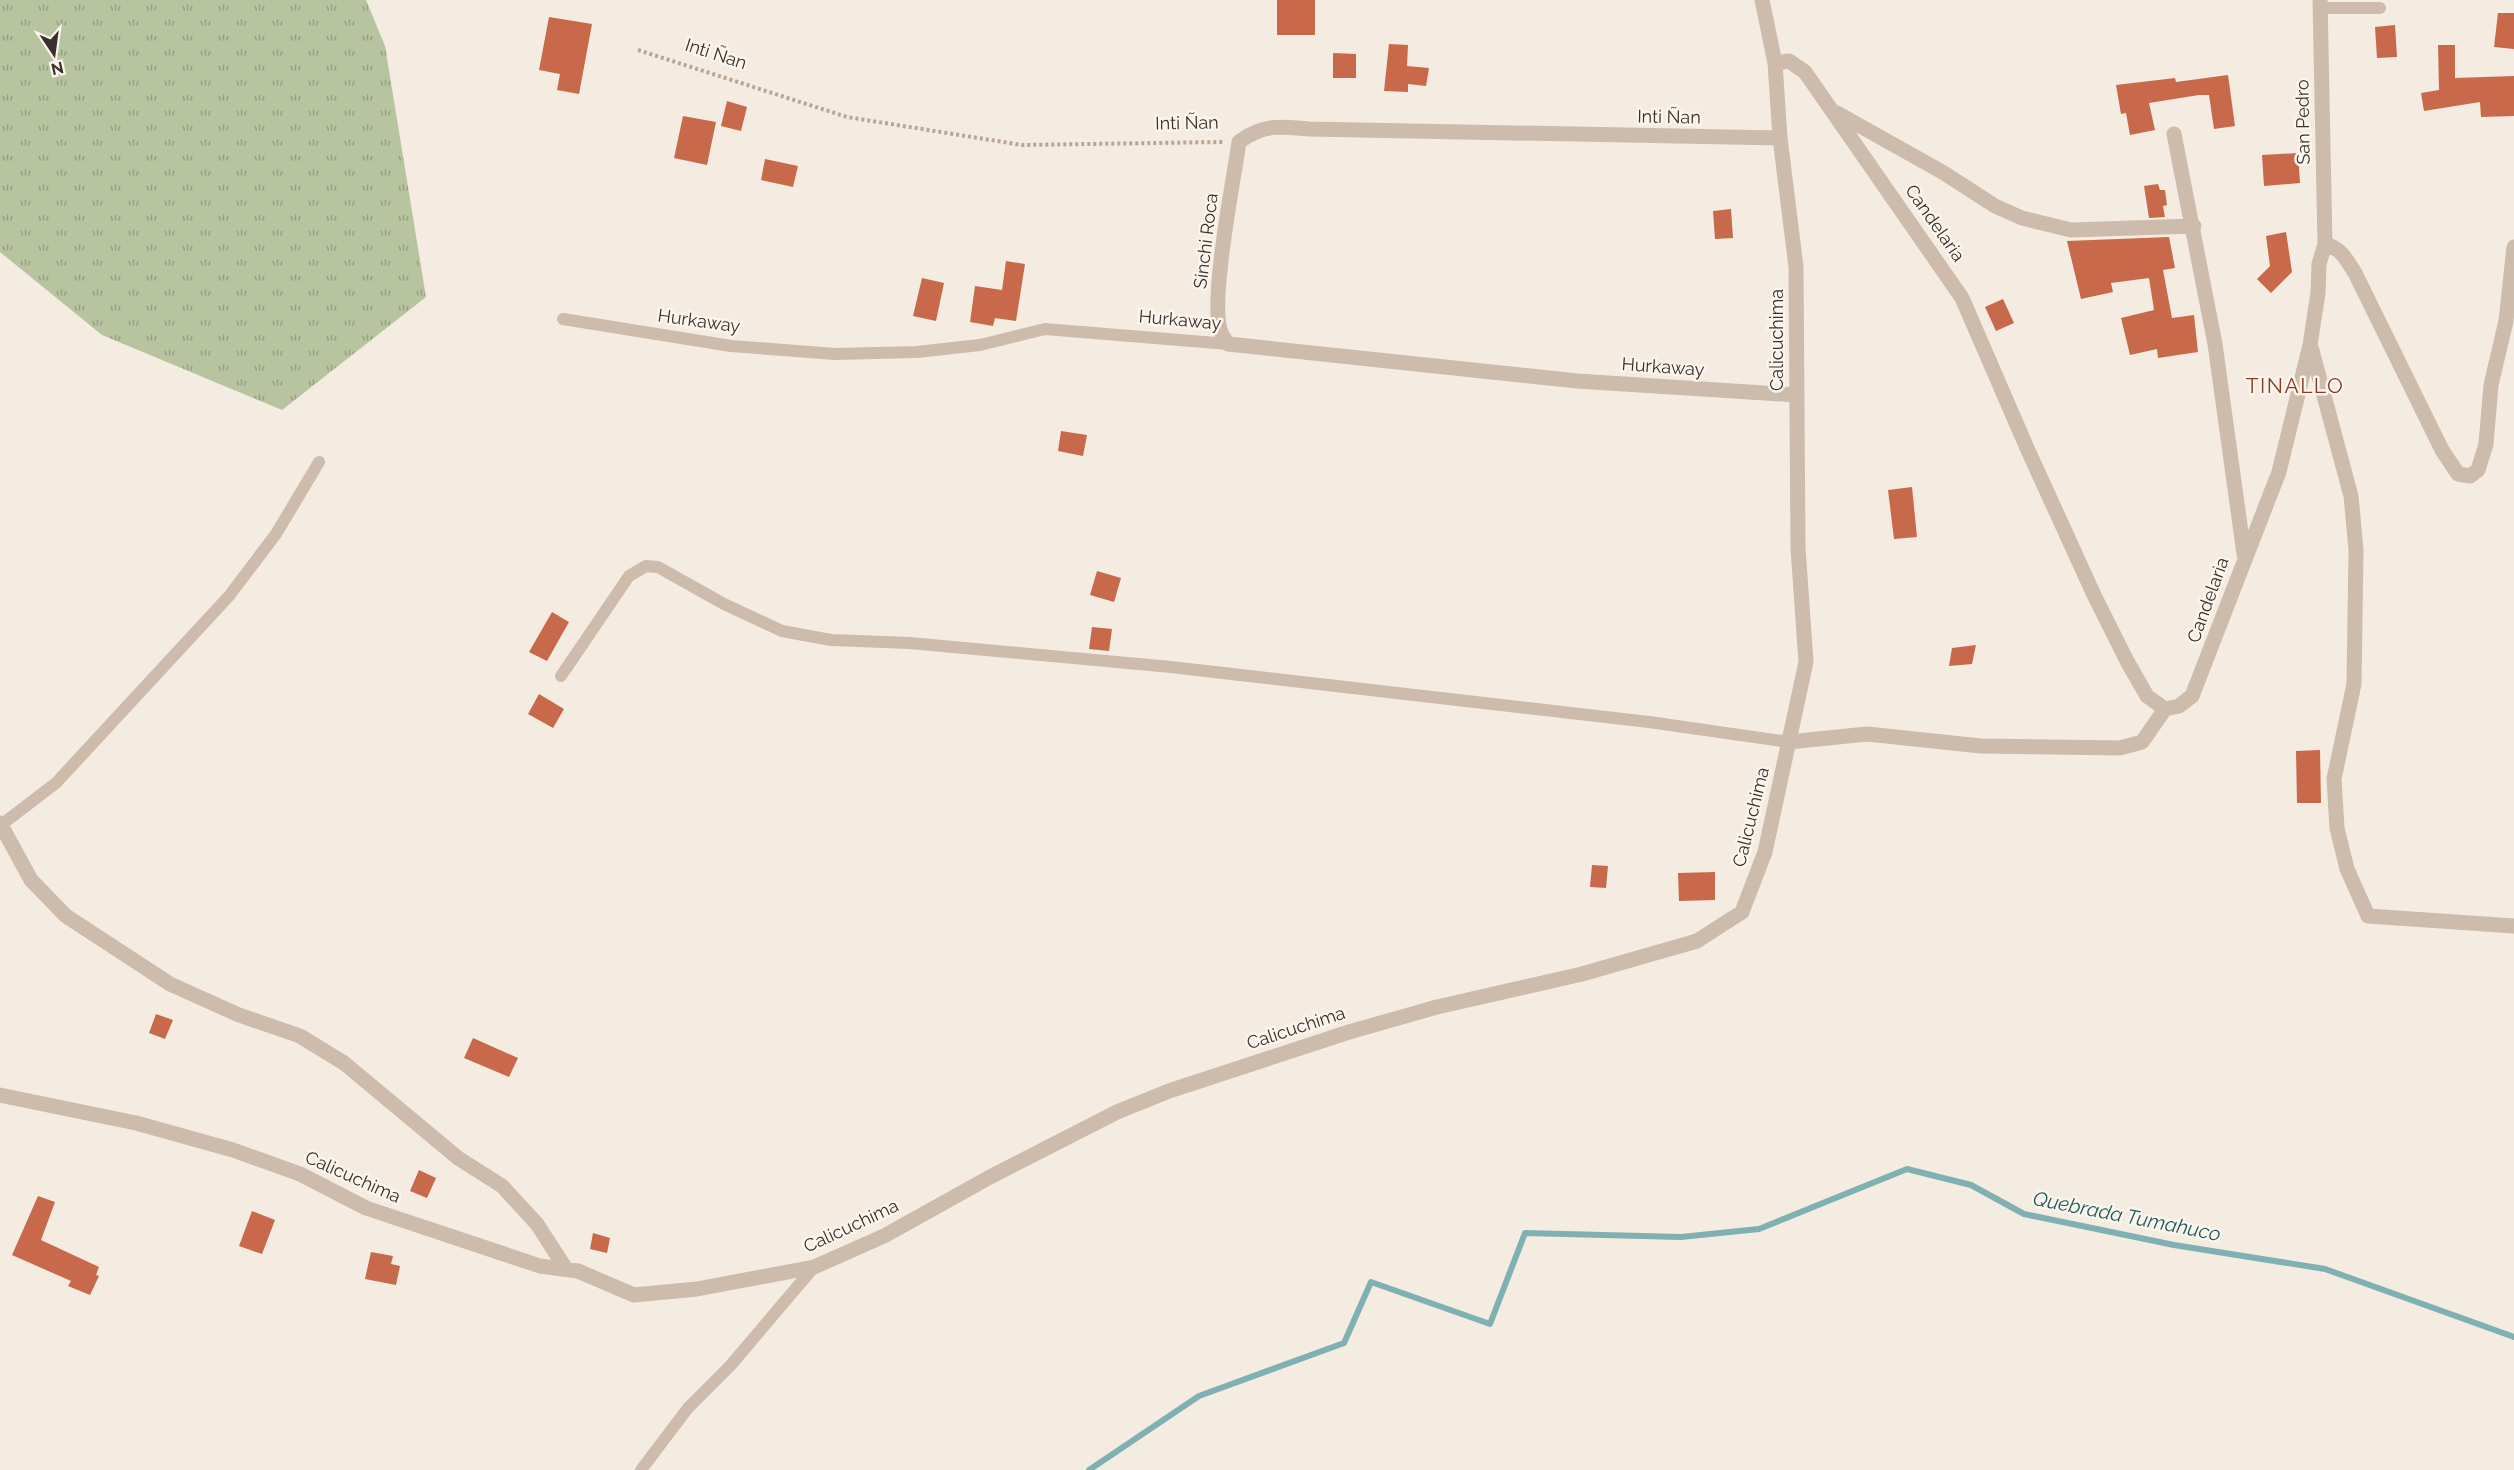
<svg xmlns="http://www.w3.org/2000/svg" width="2514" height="1470" font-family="Raleway,sans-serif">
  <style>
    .grass { fill: url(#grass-tufts) }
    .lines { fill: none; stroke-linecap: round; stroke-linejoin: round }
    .stream { stroke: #7fb0b2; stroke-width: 6 }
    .building { fill: #c8694b }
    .path { stroke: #b9a596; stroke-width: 4; stroke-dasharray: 3 3; stroke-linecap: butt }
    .lane { stroke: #cdbbac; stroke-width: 12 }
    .street { stroke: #cdbbac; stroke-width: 15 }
    .labels { text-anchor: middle; stroke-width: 5; stroke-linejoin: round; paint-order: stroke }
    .street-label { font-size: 18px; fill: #3b302b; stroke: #fbf5ee }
    .water-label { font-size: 20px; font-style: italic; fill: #1f5a5e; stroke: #fbf5ee }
    .quarter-label { font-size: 21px; letter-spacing: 1.5px; fill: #8c3b22; stroke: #fbf5ee }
  </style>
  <defs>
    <pattern id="grass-tufts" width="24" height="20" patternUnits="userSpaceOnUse" patternTransform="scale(1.5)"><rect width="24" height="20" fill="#b8c4a0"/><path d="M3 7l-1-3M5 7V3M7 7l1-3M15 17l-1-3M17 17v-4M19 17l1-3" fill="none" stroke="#97a083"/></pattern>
  </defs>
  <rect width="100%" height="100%" fill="#f4ebe1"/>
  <path class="grass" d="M0 0H366L385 46 426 297 282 410 102 335 0 252Z"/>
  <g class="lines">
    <path class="stream" d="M1089 1470 1199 1396 1344 1343 1371 1282 1490 1324 1525 1233 1681 1237 1759 1229 1907 1169 1971 1185 2024 1214 2174 1245 2325 1269 2514 1337"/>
  </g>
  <path class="building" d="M1277 0H1315V35H1277Z
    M2498 13H2514V49L2494 47Z
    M549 17 592 24 579 94 557 90 560 74 539 70Z
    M2395 25 2397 57 2377 58 2375 27Z
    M1389 44 1408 45 1407 66 1429 68 1426 86 1408 84V92L1384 91Z
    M2438 45H2455V78L2514 76V116L2481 117 2480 102 2424 111 2421 93 2439 90Z
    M1333 53 1356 54V78H1333Z
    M2228 75 2235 126 2214 129 2209 95H2199L2149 103 2155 130 2130 135 2126 113 2121 114 2116 85 2175 78 2176 82Z
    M727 101 747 107 741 131 721 126Z
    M683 116 716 122 707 165 674 158Z
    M2298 153 2300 183 2264 186 2262 155Z
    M765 159 798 166 793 187 761 180Z
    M2158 184 2160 190H2165L2167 205 2163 206 2165 217 2149 218 2144 186Z
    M1731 209 1733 238 1715 239 1713 211Z
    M2286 232 2292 272 2271 293 2257 279 2270 266 2266 236Z
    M2169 237 2175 268 2163 270 2172 318 2194 315 2198 352 2158 358 2157 349 2130 355 2121 318 2154 310 2149 278 2111 283 2113 292 2081 299 2067 241Z
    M1006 261 1025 264 1016 321 995 318 993 326 970 322 975 286 1002 290Z
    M922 278 944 283 936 321 913 316Z
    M2003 299 2014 323 1996 331 1985 307Z
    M1061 431 1087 435 1083 456 1058 451Z
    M1912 487 1917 537 1894 539 1888 490Z
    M1097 571 1121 578 1114 602 1090 595Z
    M552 612 569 622 547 661 529 652Z
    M1092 627 1112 629 1109 651 1089 649Z
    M1976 645 1972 664 1949 666 1952 648Z
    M539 694 564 709 553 728 528 714Z
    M2320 750 2321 803H2297L2296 751Z
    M1592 865 1608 866 1606 888 1590 887Z
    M1715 872V900L1679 901 1678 873Z
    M156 1014 173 1020 165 1039 149 1033Z
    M473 1038 518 1058 509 1077 464 1058Z
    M419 1170 436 1178 427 1198 410 1191Z
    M38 1196 55 1202 41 1240 99 1267 96 1275 99 1276 90 1295 68 1286 71 1281 12 1255Z
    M252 1211 275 1220 262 1254 239 1246Z
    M593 1233 610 1238 607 1253 590 1249Z
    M371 1252 393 1256 391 1264 400 1266 396 1285 365 1279Z"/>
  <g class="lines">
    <path class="path" d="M638 50 847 117 1022 145 1223 142"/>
    <path class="lane" d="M2320 8H2380
      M563 319 731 346 835 354 917 352 980 345 1045 329 1228 344
      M561 676 629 576 646 566 658 567 724 604 782 631 831 640 910 643 1171 667 1649 722 1789 742
      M1 825 56 783 229 596 276 534 319 462
      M641 1470 688 1408 730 1366 814 1267"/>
    <path class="street" d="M2320 0 2325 244
      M1775 63 1789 61 1805 72 1962 298 2027 448 2094 595 2127 661 2147 696 2165 709 2179 706 2192 696 2279 472 2310 345 2318 293 2319 264 2325 244C2341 248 2346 259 2355 273L2442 450 2458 474 2470 476 2478 470 2486 444 2491 385 2506 321 2514 247
      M1837 113 1944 173 1995 206 2022 218 2071 230 2194 226
      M2174 134 2215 344 2244 554
      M1780 138 1309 129C1281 126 1262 124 1239 142 1234 178 1209 304 1221 332 1222 336 1226 340 1228 344L1577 381 1797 395
      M2311 347 2351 496 2356 550 2354 684 2334 779 2337 828 2347 869 2368 916 2514 926
      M1789 742 1867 734 1981 746 2120 748 2142 742 2165 709
      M0 823 31 880 66 916 170 984 239 1015 300 1036 344 1063 458 1158 502 1186 537 1224 566 1269
      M0 1095 136 1123 233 1150 300 1174 366 1208 540 1266 578 1271 634 1295 697 1289 814 1267 884 1236 990 1177 1117 1112 1169 1091 1349 1032 1437 1007 1582 974 1697 941 1742 912 1765 852 1806 662 1798 548 1796 267 1780 138 1775 63 1762 0"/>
  </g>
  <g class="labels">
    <g class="street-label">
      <text transform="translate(716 54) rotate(18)" y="6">Inti Ñan</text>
      <text transform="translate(1669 117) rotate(1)" y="6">Inti Ñan</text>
      <text transform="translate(2303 122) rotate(-91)" y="6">San Pedro</text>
      <text transform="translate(1187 123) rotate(-1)" y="6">Inti Ñan</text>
      <text transform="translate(1935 223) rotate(55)" y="6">Candelaria</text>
      <text transform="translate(1206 241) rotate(-83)" y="6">Sinchi Roca</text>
      <text transform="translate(1180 320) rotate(5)" y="6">Hurkaway</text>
      <text transform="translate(699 321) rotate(8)" y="6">Hurkaway</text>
      <text transform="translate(1777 340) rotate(-90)" y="6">Calicuchima</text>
      <text transform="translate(1663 367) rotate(4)" y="6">Hurkaway</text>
      <text transform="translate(2208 600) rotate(-70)" y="6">Candelaria</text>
      <text transform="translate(1751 817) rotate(-76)" y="6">Calicuchima</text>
      <text transform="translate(1296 1028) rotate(-18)" y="6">Calicuchima</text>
      <text transform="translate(353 1177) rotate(24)" y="6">Calicuchima</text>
      <text transform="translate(851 1226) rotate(-25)" y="6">Calicuchima</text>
    </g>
    <g class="water-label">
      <text transform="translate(2127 1216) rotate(11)" y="7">Quebrada Tumahuco</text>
    </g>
    <g class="quarter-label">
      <text x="2295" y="393">TINALLO</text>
    </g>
  </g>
  <g transform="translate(54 54) rotate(167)" stroke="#fbf5ee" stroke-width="4.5" paint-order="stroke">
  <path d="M0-4.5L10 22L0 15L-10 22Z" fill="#3b302b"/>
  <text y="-9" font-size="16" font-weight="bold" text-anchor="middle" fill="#3b302b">N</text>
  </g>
</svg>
